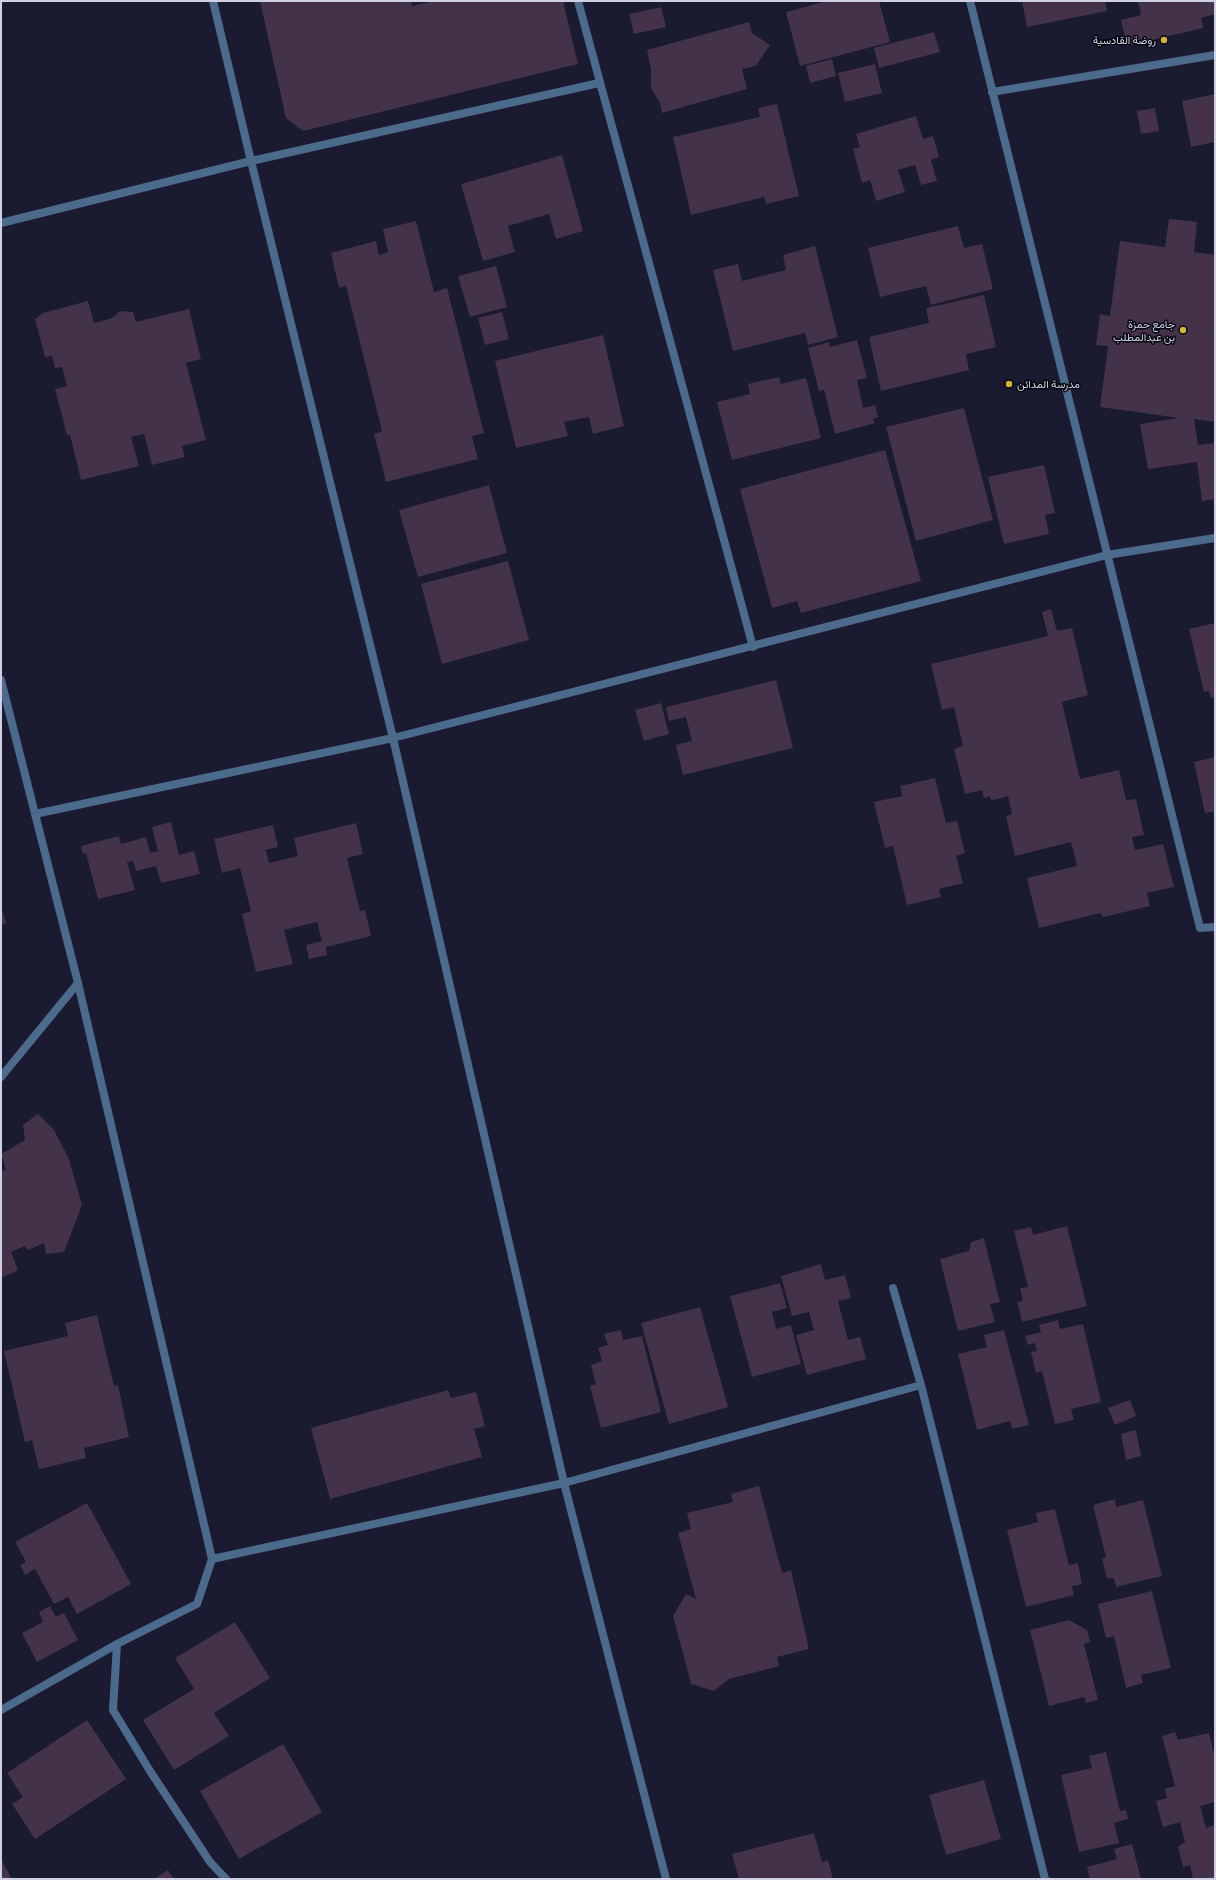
<svg xmlns="http://www.w3.org/2000/svg" width="1216" height="1880" font-family="Bitter,Vazirmatn,serif">
  <style>
    .building { fill: #433248 }
    .lines { fill: none; stroke-linecap: round; stroke-linejoin: round }
    .lane { stroke: #4c6b8c; stroke-width: 8 }
    .street { stroke: #4c6b8c; stroke-width: 8 }
    .poi-dot { fill: #d6b534; stroke: #060610; stroke-width: 1.5 }
    .labels { text-anchor: middle; stroke-width: 3; stroke-linejoin: round; paint-order: stroke }
    .poi-label { font-size: 11px; fill: #cfd0e1; stroke: #060610; text-anchor: end }
  </style>
  <rect width="100%" height="100%" fill="#1a1a31"/>
  <path class="building" d="M260 1H411L412 6 434 1H563L578 64 303 131 286 118Z
    M827 1H879L890 42 800 66 786 12Z
    M1022 1H1105L1107 11 1027 27Z
    M1138 1H1215V14L1201 18 1203 28 1127 46 1121 20 1141 15Z
    M661 7 666 27 634 34 629 14Z
    M749 22 752 33 770 45 756 66 742 69 747 89 662 113 660 103 651 88V69L647 50Z
    M934 32 940 52 879 68 874 48Z
    M832 59 836 76 810 83 806 66Z
    M875 64 882 93 845 102 838 73Z
    M1215 94V142L1191 147 1182 101Z
    M777 104 799 196 766 204 764 197 691 215 673 137 760 117 758 108Z
    M1155 108 1159 131 1141 134 1137 111Z
    M916 116 923 139 933 136 939 157 931 160 937 181 921 185 915 165 898 170 905 192 876 201 870 180 862 183 853 149 860 147 856 134Z
    M562 155 583 231 556 239 549 214 508 226 515 252 483 261 461 184Z
    M1169 219 1197 222 1194 252 1215 255V422L1194 419 1198 445 1215 443V499L1202 501 1197 462 1148 469 1140 424 1179 418 1100 407 1108 346 1096 345 1100 314 1110 316 1120 241 1165 247Z
    M416 221 434 292 447 288 484 433 472 436 478 459 386 482 374 434 382 431 346 286 339 288 331 253 376 241 379 255 388 252 383 229Z
    M958 226 964 248 982 244 993 289 931 305 926 286 880 297 868 248Z
    M815 246 838 337 808 345 805 333 733 351 713 270 738 264 742 281 786 270 783 255Z
    M496 266 507 307 470 317 458 276Z
    M984 295 996 347 966 354 969 370 881 391 869 337 929 323 926 308Z
    M88 301 94 323 112 318 120 311 133 312 136 322 189 309 201 359 186 363 206 440 182 446 185 457 152 465 144 434 131 437 139 466 81 480 70 435H67L55 389 67 386 62 367 55 368 52 356 45 357 35 319 43 313Z
    M502 312 509 339 485 345 478 318Z
    M603 335 624 426 593 434 589 417 564 422 568 436 516 448 495 361Z
    M857 340 867 378 857 380 863 408 875 405 878 417 873 419 875 423 835 434 824 390 819 391 808 348 829 342 830 347Z
    M779 377 781 384 806 378 821 438 732 460 717 402 750 394 748 384Z
    M964 408 993 520 916 541 886 427Z
    M885 450 921 581 801 613 797 601 772 608 740 489Z
    M1044 465 1055 513 1045 515 1049 534 1004 544 988 477Z
    M489 485 507 553 418 577 399 510Z
    M508 561 529 640 442 664 421 584Z
    M1051 609 1057 631 1072 628 1088 695 1062 702 1080 779 1119 770 1126 800 1136 799 1144 835 1132 837 1135 850 1163 844 1174 887 1147 893 1150 906 1103 917 1100 913 1039 928 1027 878 1077 866 1071 842 1015 856 1006 816 1012 814 1008 796 991 801 990 796 984 798 982 790 965 794 954 749 963 746 954 707 942 710 931 664 1048 636 1042 612Z
    M1215 623V697L1211 698 1209 691 1204 692 1189 629Z
    M776 680 793 748 683 775 676 745 692 741 686 717 669 721 666 707Z
    M661 703 669 734 644 741 635 710Z
    M1215 757V811L1205 813 1194 762Z
    M935 778 946 823 957 821 965 853 956 856 963 883 939 889 941 897 907 905 893 846 885 848 874 802 902 796 900 786Z
    M171 822 179 855 194 851 200 874 161 883 156 866 136 871 133 861 127 862 135 890 98 899 86 853 83 854 81 846 119 836 121 844 146 837 150 853 158 851 152 827Z
    M356 823 363 854 347 858 360 911 365 910 371 936 326 947 327 955 309 959 306 945 322 941 317 922 284 930 293 964 256 972 242 914 251 911 240 868 222 873 214 839 273 825 278 847 266 850 269 863 298 856 294 838Z
    M1 908 6 923 1 924Z
    M38 1114 54 1130 69 1159 82 1205 64 1252 46 1254 44 1243 28 1250 25 1246 11 1252 18 1270 1 1278V1172L6 1169 1 1154 25 1140 23 1125Z
    M1067 1226 1087 1306 1022 1322 1017 1302 1023 1301 1020 1288 1028 1287 1014 1231 1031 1227 1033 1235Z
    M984 1238 1000 1302 990 1304 995 1322 958 1331 940 1259 969 1251 971 1242Z
    M821 1264 825 1280 845 1275 851 1298 838 1301 848 1340 860 1337 866 1359 807 1375 796 1335 814 1330 809 1312 792 1316 781 1276Z
    M780 1283 787 1308 772 1312 776 1329 791 1325 801 1364 752 1377 730 1296Z
    M700 1307 728 1407 669 1424 641 1323Z
    M97 1315 114 1386 118 1385 129 1437 84 1448 86 1458 39 1469 32 1440 25 1442 4 1351 68 1336 65 1323Z
    M1058 1320 1060 1329 1083 1324 1101 1402 1071 1409 1074 1420 1055 1424 1042 1371 1036 1373 1031 1352 1037 1351 1035 1343 1028 1345 1025 1336 1041 1332 1039 1325Z
    M621 1330 623 1340 642 1336 661 1412 601 1428 590 1386 596 1384 591 1365 602 1361 598 1348 608 1345 604 1334Z
    M1004 1330 1029 1425 1012 1429 1010 1421 977 1430 958 1354 987 1347 984 1335Z
    M448 1390 451 1398 476 1392 485 1426 474 1429 482 1457 330 1499 311 1428Z
    M1130 1400 1136 1416 1115 1425 1108 1408Z
    M1136 1430 1141 1456 1126 1460 1121 1434Z
    M759 1486 782 1573 791 1570 809 1649 777 1657 779 1666 729 1679 714 1691 691 1684 673 1616 686 1594 696 1599 678 1533 691 1529 687 1513 733 1502 731 1494Z
    M1115 1499 1116 1507 1143 1500 1162 1576 1116 1587 1114 1578H1107L1102 1559 1106 1557 1093 1505Z
    M87 1503 131 1584 77 1614 68 1597 54 1604 35 1569 25 1575 20 1565 26 1562 15 1542Z
    M1055 1509 1069 1565 1078 1563 1082 1584 1072 1586 1074 1595 1026 1607 1007 1530 1038 1522 1036 1513Z
    M1152 1591 1171 1668 1141 1675 1143 1683 1126 1688 1114 1636 1106 1638 1098 1604Z
    M50 1606 56 1617 64 1613 78 1640 37 1662 22 1633 43 1622 39 1612Z
    M1069 1620 1087 1630 1090 1642 1084 1644 1098 1700 1086 1703 1084 1697 1049 1706 1030 1630Z
    M235 1622 270 1678 214 1713 229 1736 174 1770 143 1720 194 1689 175 1658Z
    M87 1720 126 1779 35 1839 12 1804 23 1797 7 1773Z
    M1175 1732 1178 1740 1209 1733 1215 1757V1802L1200 1806 1206 1828 1215 1825V1879H1193L1190 1865 1183 1867 1178 1847 1185 1842 1180 1822 1163 1827 1156 1801 1167 1798 1165 1789 1175 1786 1162 1736Z
    M283 1744 322 1812 239 1859 200 1791Z
    M1106 1752 1120 1811 1126 1810 1128 1819 1114 1823 1119 1843 1079 1852 1061 1775 1092 1768 1089 1756Z
    M984 1780 1001 1839 946 1855 929 1795Z
    M814 1833 822 1862 828 1860 833 1879H739L732 1854Z
    M1132 1844 1141 1879H1090L1087 1867 1117 1859 1114 1849Z
    M1 1859 12 1879H1Z
    M168 1870 174 1879H154Z"/>
  <g class="lines">
    <path class="lane" d="M1 1077 78 983
      M117 1644 113 1710 150 1771 210 1862 226 1879
      M1 1710 117 1644 197 1604 212 1559"/>
    <path class="street" d="M213 1 251 161 393 738 564 1483 666 1879
      M578 1 753 647
      M970 1 1200 928 1215 927
      M992 92 1215 55
      M1 223 251 161 599 83
      M1 680 78 983 212 1559 564 1483 921 1385
      M35 814 393 738 1107 555 1215 538
      M893 1288 921 1385 1045 1879"/>
  </g>
  <g class="poi-dot">
    <circle cx="1164" cy="40" r="4"/>
    <circle cx="1183" cy="330" r="4"/>
    <circle cx="1009" cy="384" r="4"/>
  </g>
  <g class="labels">
    <g class="poi-label">
      <text x="1156" y="44">روضة القادسية</text>
      <text x="1175" y="328">جامع حمزة<tspan x="1175" dy="13">بن عبدالمطلب</tspan></text>
      <text x="1017" y="388" text-anchor="start">مدرسة المدائن</text>
    </g>
  </g>
  <rect width="1216" height="1880" fill="none" stroke="#cfd0e1" stroke-width="4"/>
</svg>
